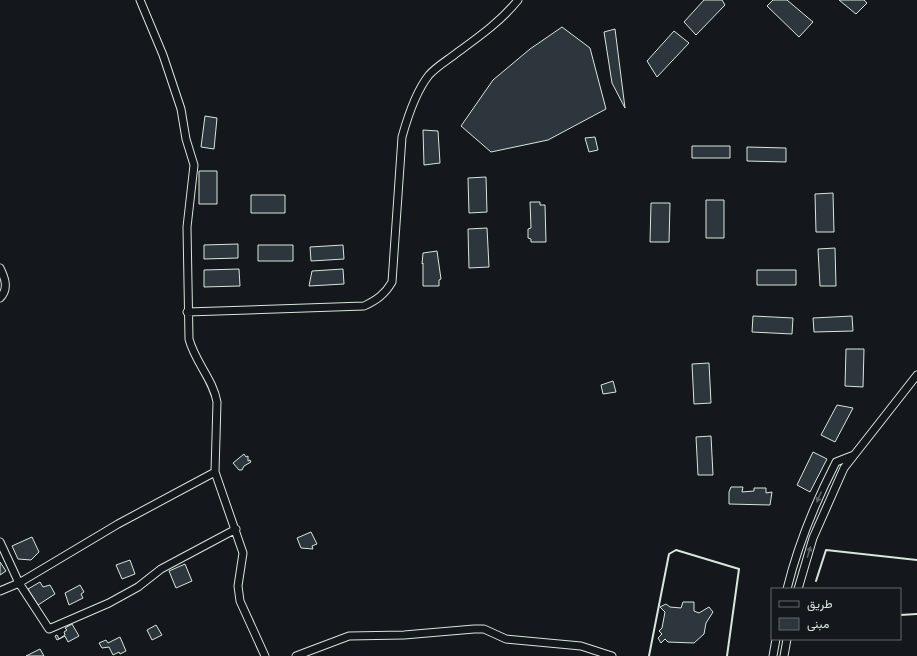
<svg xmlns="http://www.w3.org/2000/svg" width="917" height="656" font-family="'Archivo Narrow',Vazirmatn,sans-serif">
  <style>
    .building { fill: #2c363c; stroke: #d8e6dc }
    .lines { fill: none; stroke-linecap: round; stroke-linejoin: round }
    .minor-casing { stroke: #d8e6dc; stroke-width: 9 }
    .minor { stroke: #14181c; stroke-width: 7 }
    .wall { stroke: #d8e6dc; stroke-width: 2 }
    .oneway { fill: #59605f }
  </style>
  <rect width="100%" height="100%" fill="#14181c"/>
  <path class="building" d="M704 0H722L725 5 696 35 684 22Z
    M773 0H787L813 22 799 37 767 6Z
    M839 0H864L867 3 856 14Z
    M562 27 590 48 606 109 548 140 491 152 461 126 493 80 530 49Z
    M615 29 625 108 612 83 604 32Z
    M674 31 689 43 657 77 647 61Z
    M205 116 217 118 214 149 201 147Z
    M423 130 438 131 440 163 424 165Z
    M595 137 598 150 589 152 585 138Z
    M692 146H730V158H692Z
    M747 147 786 148V162L747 161Z
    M199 171H217V204H199Z
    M486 177 487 212 469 213 468 178Z
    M833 193 834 232H816L815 194Z
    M251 195H285V213H251Z
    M706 200H724V238H706Z
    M530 202H540V205H545L546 242H531V239L528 238V229L531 228Z
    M651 203H670L669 242H650Z
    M487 228 489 267 469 268 468 229Z
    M238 244V258L204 259V245Z
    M258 245H293V261H258Z
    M343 245 344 259 311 261 310 247Z
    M835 248 836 286H820L818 249Z
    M437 251 441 279 439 280V286H423V263L422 264 423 253Z
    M239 269 240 286 204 287V270Z
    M343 269 344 284 309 286 312 271Z
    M757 270H796V285H757Z
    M753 316 793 318 792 334 752 332Z
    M852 316 853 331 814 332 813 318Z
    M846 349H864L863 387 845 386Z
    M709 363 711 403 694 404 692 364Z
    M613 381 616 392 603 394 601 385Z
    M837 405 853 408 835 442 821 435Z
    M711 436 713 475H698L696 437Z
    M813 452 827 459 810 492 797 485Z
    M244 454 246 457 248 456V461L250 460 251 462 244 466 242 470H239L233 463Z
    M731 487H743L742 492 754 491V488H766V493L772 492 770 505 729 504V492Z
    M311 532 317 544 312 546 313 549 301 548 297 538Z
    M32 537 39 552 31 560 18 559 12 546Z
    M130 560 135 574 122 579 116 565Z
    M0 562 6 571 0 575Z
    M185 564 192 581 176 588 169 571Z
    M40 582 43 587 50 585 55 594 38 605 28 589Z
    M80 585 84 592 81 594 83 598 69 605 65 593Z
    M683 602H694V611L699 613 709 607 713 612 706 623 704 634 694 643 668 642 665 639 661 643 658 638 662 634 659 631 662 628 665 612 660 607 666 604 670 607 681 608Z
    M72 624 79 636 68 642 65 636 57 640 55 636 57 635 59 639 65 635 64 632 67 630 65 628Z
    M156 625 162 635 152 640 147 630Z
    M120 637 126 651 120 654 119 652 113 655 109 647 102 648 99 643 106 640 108 643Z
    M40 649 44 656H26Z"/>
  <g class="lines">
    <defs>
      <path id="minor" d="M140 0 163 55 181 109 186 139 194 165 187 227 189 339C195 362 213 379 217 402L215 472 243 553 238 586 240 601 265 656
        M0 268C5 278 9 289 0 298
        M187 312 364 306C377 300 385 294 392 282L402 137C407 119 417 90 429 75 437 66 448 60 458 52 480 36 501 21 518 0
        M0 542 19 583 49 629 109 603 138 587 161 569 236 529
        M787 589C798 544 815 503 836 462L854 455
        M798 589 813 538 844 468 917 375
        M0 591 19 583 118 524 215 472
        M296 656 349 636 404 635 474 629H484L506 639 581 646 612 656
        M773 656 776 639
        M784 656 787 639"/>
    </defs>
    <use href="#minor" class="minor-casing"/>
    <use href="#minor" class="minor"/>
    <path class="wall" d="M816 581 826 550 917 560
      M900 615 917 614
      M649 656 669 554 676 550 739 569 727 656"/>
  </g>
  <defs><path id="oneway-solid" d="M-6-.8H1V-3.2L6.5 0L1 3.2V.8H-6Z"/></defs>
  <g class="oneway">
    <use href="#oneway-solid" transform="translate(819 497) rotate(114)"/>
    <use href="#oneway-solid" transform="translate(809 552) rotate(-73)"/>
  </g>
  <rect x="771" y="588" width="130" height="52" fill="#14181c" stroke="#626a69"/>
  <rect x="779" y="601" width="20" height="6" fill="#14181c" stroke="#626a69"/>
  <text x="807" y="608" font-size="12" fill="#d8e6dc">طريق</text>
  <rect x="779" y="618" width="20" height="12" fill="#2c363c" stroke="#626a69"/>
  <text x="807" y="628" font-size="12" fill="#d8e6dc">مبنى</text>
</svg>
